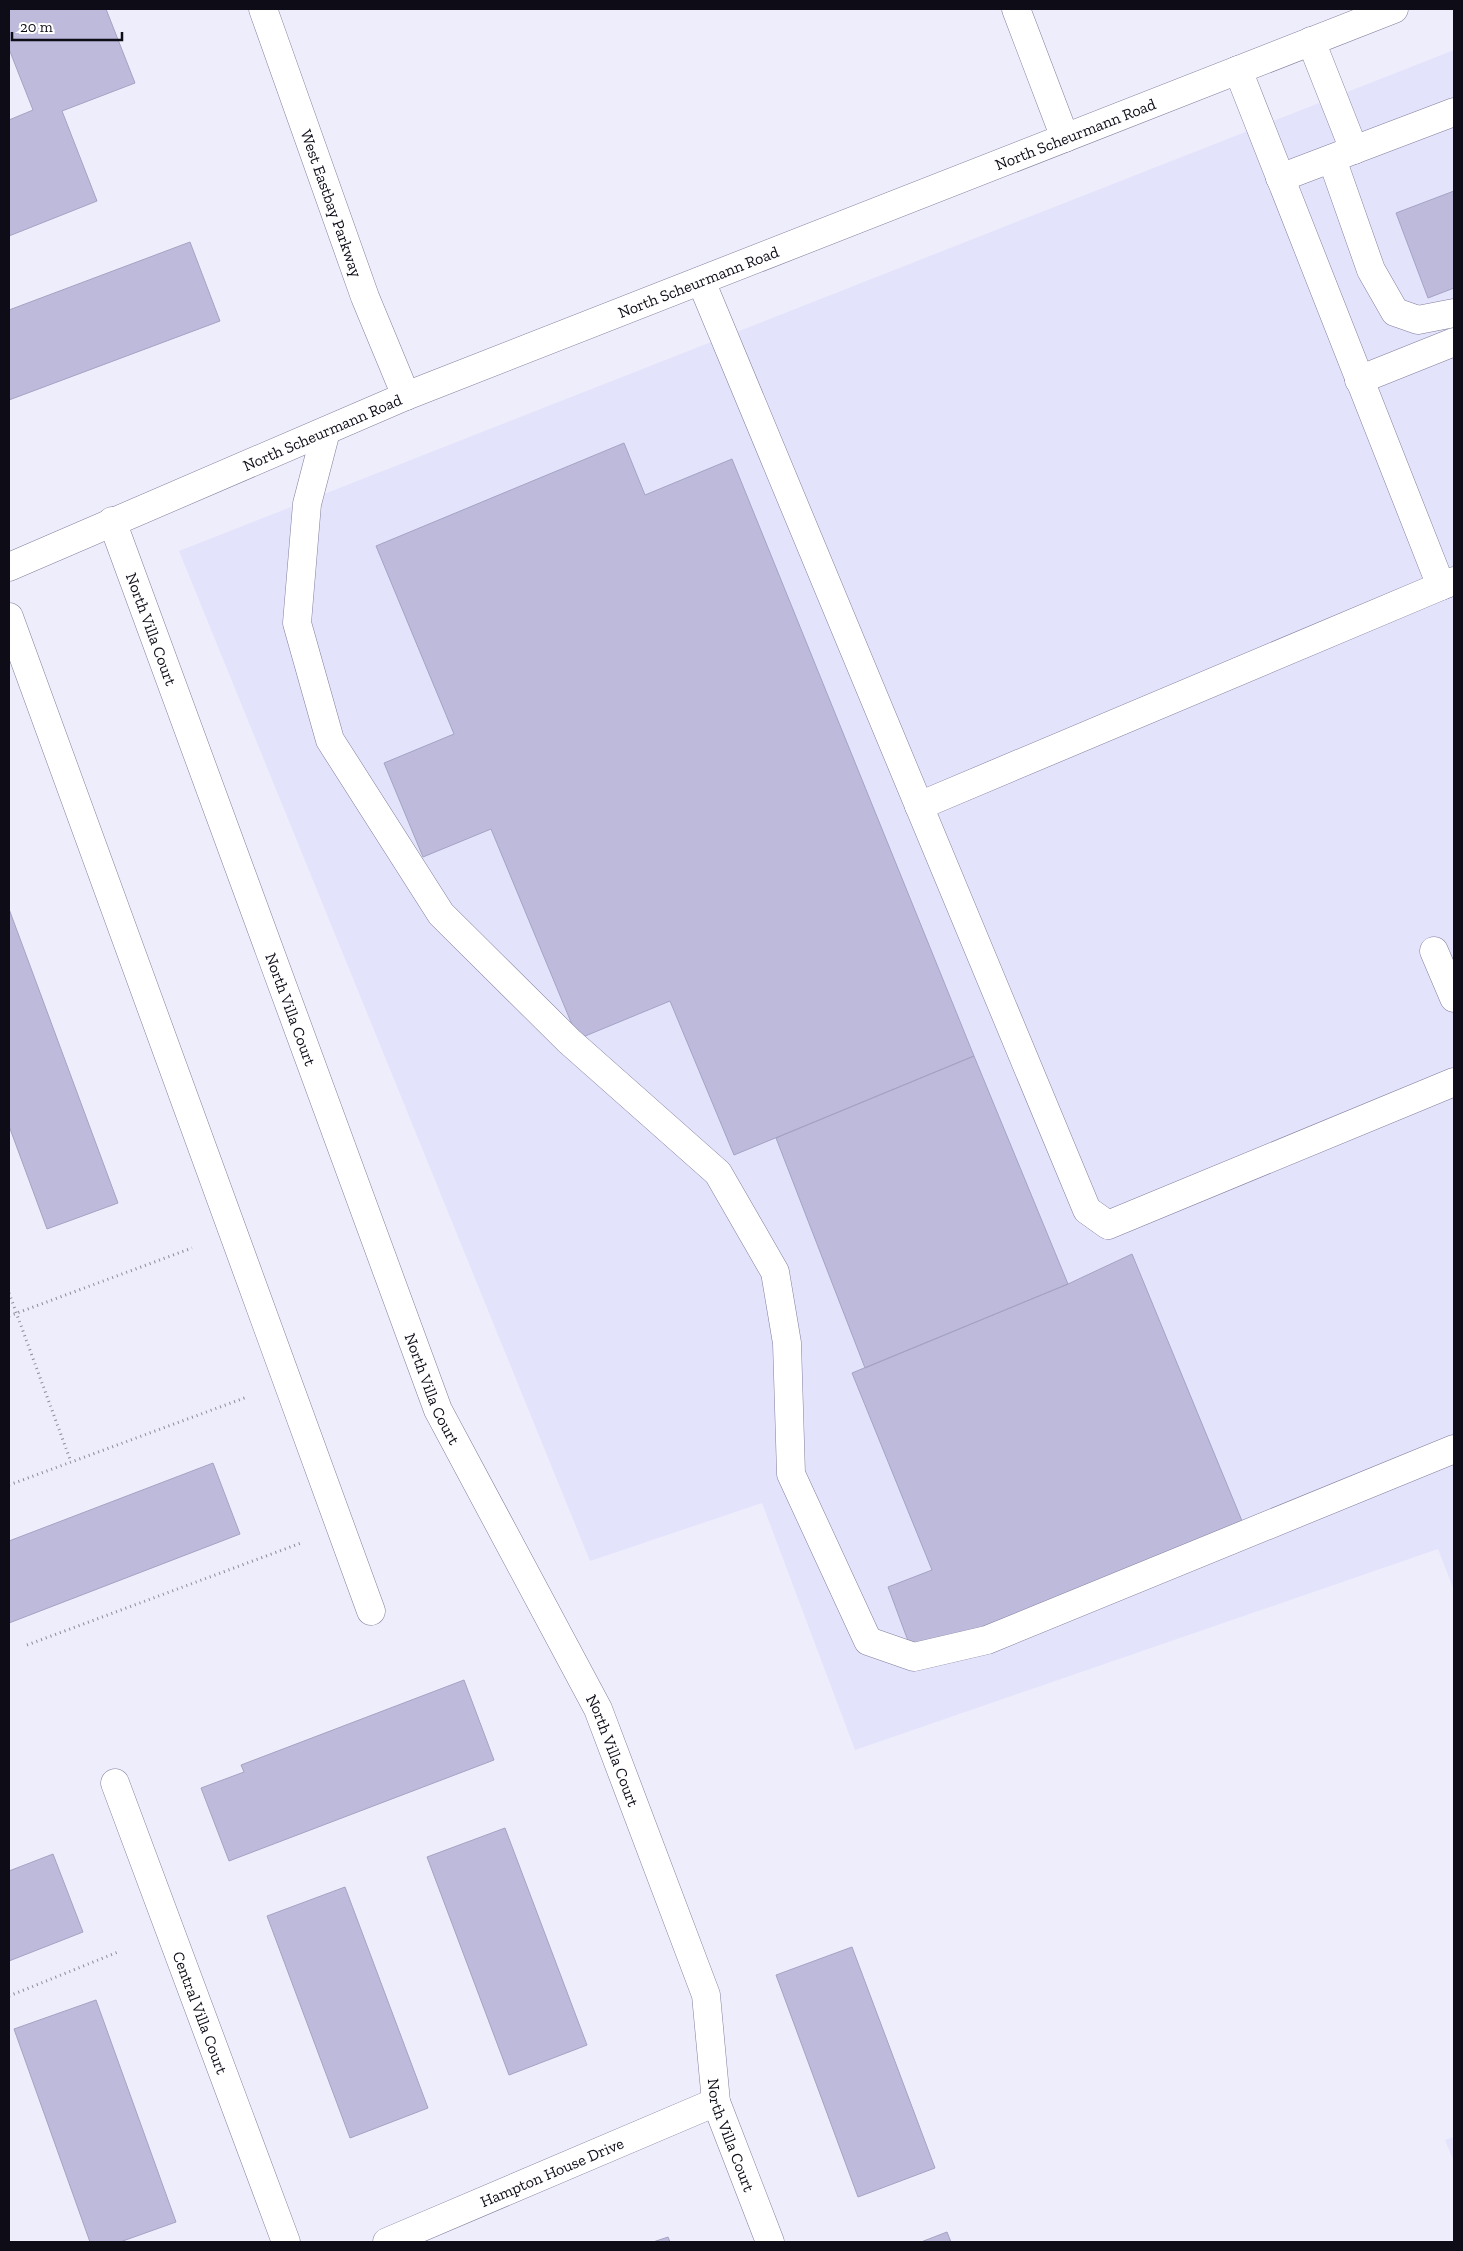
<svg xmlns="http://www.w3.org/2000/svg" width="1463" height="2251" font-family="'Zilla Slab',serif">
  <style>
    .built { fill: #e4e3fc }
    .building { fill: #bdbadc; stroke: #a5a3c3 }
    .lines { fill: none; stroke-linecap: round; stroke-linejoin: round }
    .minor-casing { stroke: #807e9d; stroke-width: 29 }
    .path { stroke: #8d8c99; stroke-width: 3; stroke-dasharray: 1 4; stroke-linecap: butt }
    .minor { stroke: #fff; stroke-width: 28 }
    .labels { text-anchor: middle; stroke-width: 4; stroke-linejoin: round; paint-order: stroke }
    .street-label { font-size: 16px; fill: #0d0c17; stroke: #fff }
  </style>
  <rect width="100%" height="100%" fill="#eeedfb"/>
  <path class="built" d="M1454 50V1590L1438 1549 855 1750 762 1503 590 1561 179 551Z
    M1454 2137V2162L1445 2140Z"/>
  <path class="building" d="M9 9H106L135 83 62 111 97 201 9 236V120L33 110 9 49Z
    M1454 191V288L1428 298 1396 213Z
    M190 242 220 321 9 400V310Z
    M624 443 645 495 732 459 974 1056 734 1155 670 1001 578 1039 491 829 423 857 384 763 454 734 376 546Z
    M9 909 118 1203 47 1229 9 1126Z
    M974 1056 1068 1284 865 1368 776 1138Z
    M1132 1254 1247 1533 914 1657 888 1587 932 1570 852 1373 1068 1284Z
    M213 1463 240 1534 9 1623V1541Z
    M464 1680 494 1760 229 1861 201 1788 244 1772 241 1765Z
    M505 1828 587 2045 509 2075 427 1857Z
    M53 1854 83 1932 9 1961V1871Z
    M345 1887 428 2108 350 2138 267 1916Z
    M852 1947 935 2168 858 2197 776 1975Z
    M96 2000 176 2222 120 2242H90L14 2029Z
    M947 2232 951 2242H921Z
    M668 2237 670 2242H653Z"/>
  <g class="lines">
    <defs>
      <g id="minor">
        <path id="s1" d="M263 9 365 297 406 396"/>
        <path d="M1016 9 1065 138"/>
        <path d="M1311 41 1354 150"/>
        <path d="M1238 70 1441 586 1454 581"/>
        <path d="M1332 159 1371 270 1395 312 1418 320 1454 313"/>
        <path d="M1280 178 1454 112"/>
        <path d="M701 281 1087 1210 1108 1225 1454 1082"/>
        <path d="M1359 380 1454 342"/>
        <path d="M326 431 307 504 297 623 330 740 441 914 569 1041 718 1173 775 1272 787 1343 791 1474 868 1641 914 1657 987 1640 1454 1449"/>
        <path id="s2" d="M112 521 438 1410 598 1709 706 1995 716 2102 770 2242"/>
        <path id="s3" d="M9 567 406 396 1394 9"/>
        <path d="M9 617 371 1611"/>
        <path d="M919 806 1441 586"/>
        <path d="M1434 951 1454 998"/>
        <path id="s4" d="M115 1783 286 2242"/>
        <path id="s5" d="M387 2242 716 2102"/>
      </g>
    </defs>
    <use href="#minor" class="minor-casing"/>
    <path class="path" d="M9 1293 71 1462
      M9 1316 192 1248
      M9 1485 247 1397
      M27 1645 301 1543
      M9 1996 118 1952"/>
    <use href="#minor" class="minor"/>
  </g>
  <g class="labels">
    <g class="street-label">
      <text dy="6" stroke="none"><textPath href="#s3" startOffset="1151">North Scheurmann Road</textPath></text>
      <text dy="6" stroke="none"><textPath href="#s1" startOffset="206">West Eastbay Parkway</textPath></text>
      <text dy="6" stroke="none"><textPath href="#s3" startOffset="746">North Scheurmann Road</textPath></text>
      <text dy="6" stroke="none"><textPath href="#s3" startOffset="341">North Scheurmann Road</textPath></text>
      <text dy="6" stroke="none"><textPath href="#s2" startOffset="115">North Villa Court</textPath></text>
      <text dy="6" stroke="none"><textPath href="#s2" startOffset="520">North Villa Court</textPath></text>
      <text dy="6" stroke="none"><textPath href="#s2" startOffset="925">North Villa Court</textPath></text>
      <text dy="6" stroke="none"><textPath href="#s2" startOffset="1330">North Villa Court</textPath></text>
      <text dy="6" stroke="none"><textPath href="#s4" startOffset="245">Central Villa Court</textPath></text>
      <text dy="6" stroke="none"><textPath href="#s2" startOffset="1735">North Villa Court</textPath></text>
      <text dy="6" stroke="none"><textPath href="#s5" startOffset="179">Hampton House Drive</textPath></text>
    </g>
  </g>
  <rect width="1463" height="2251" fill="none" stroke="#0d0c17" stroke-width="20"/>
  <path d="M12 32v8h110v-8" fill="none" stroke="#0d0c17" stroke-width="2.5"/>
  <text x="20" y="32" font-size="15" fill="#0d0c17" stroke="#ffffff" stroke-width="4" paint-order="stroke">20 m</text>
</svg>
